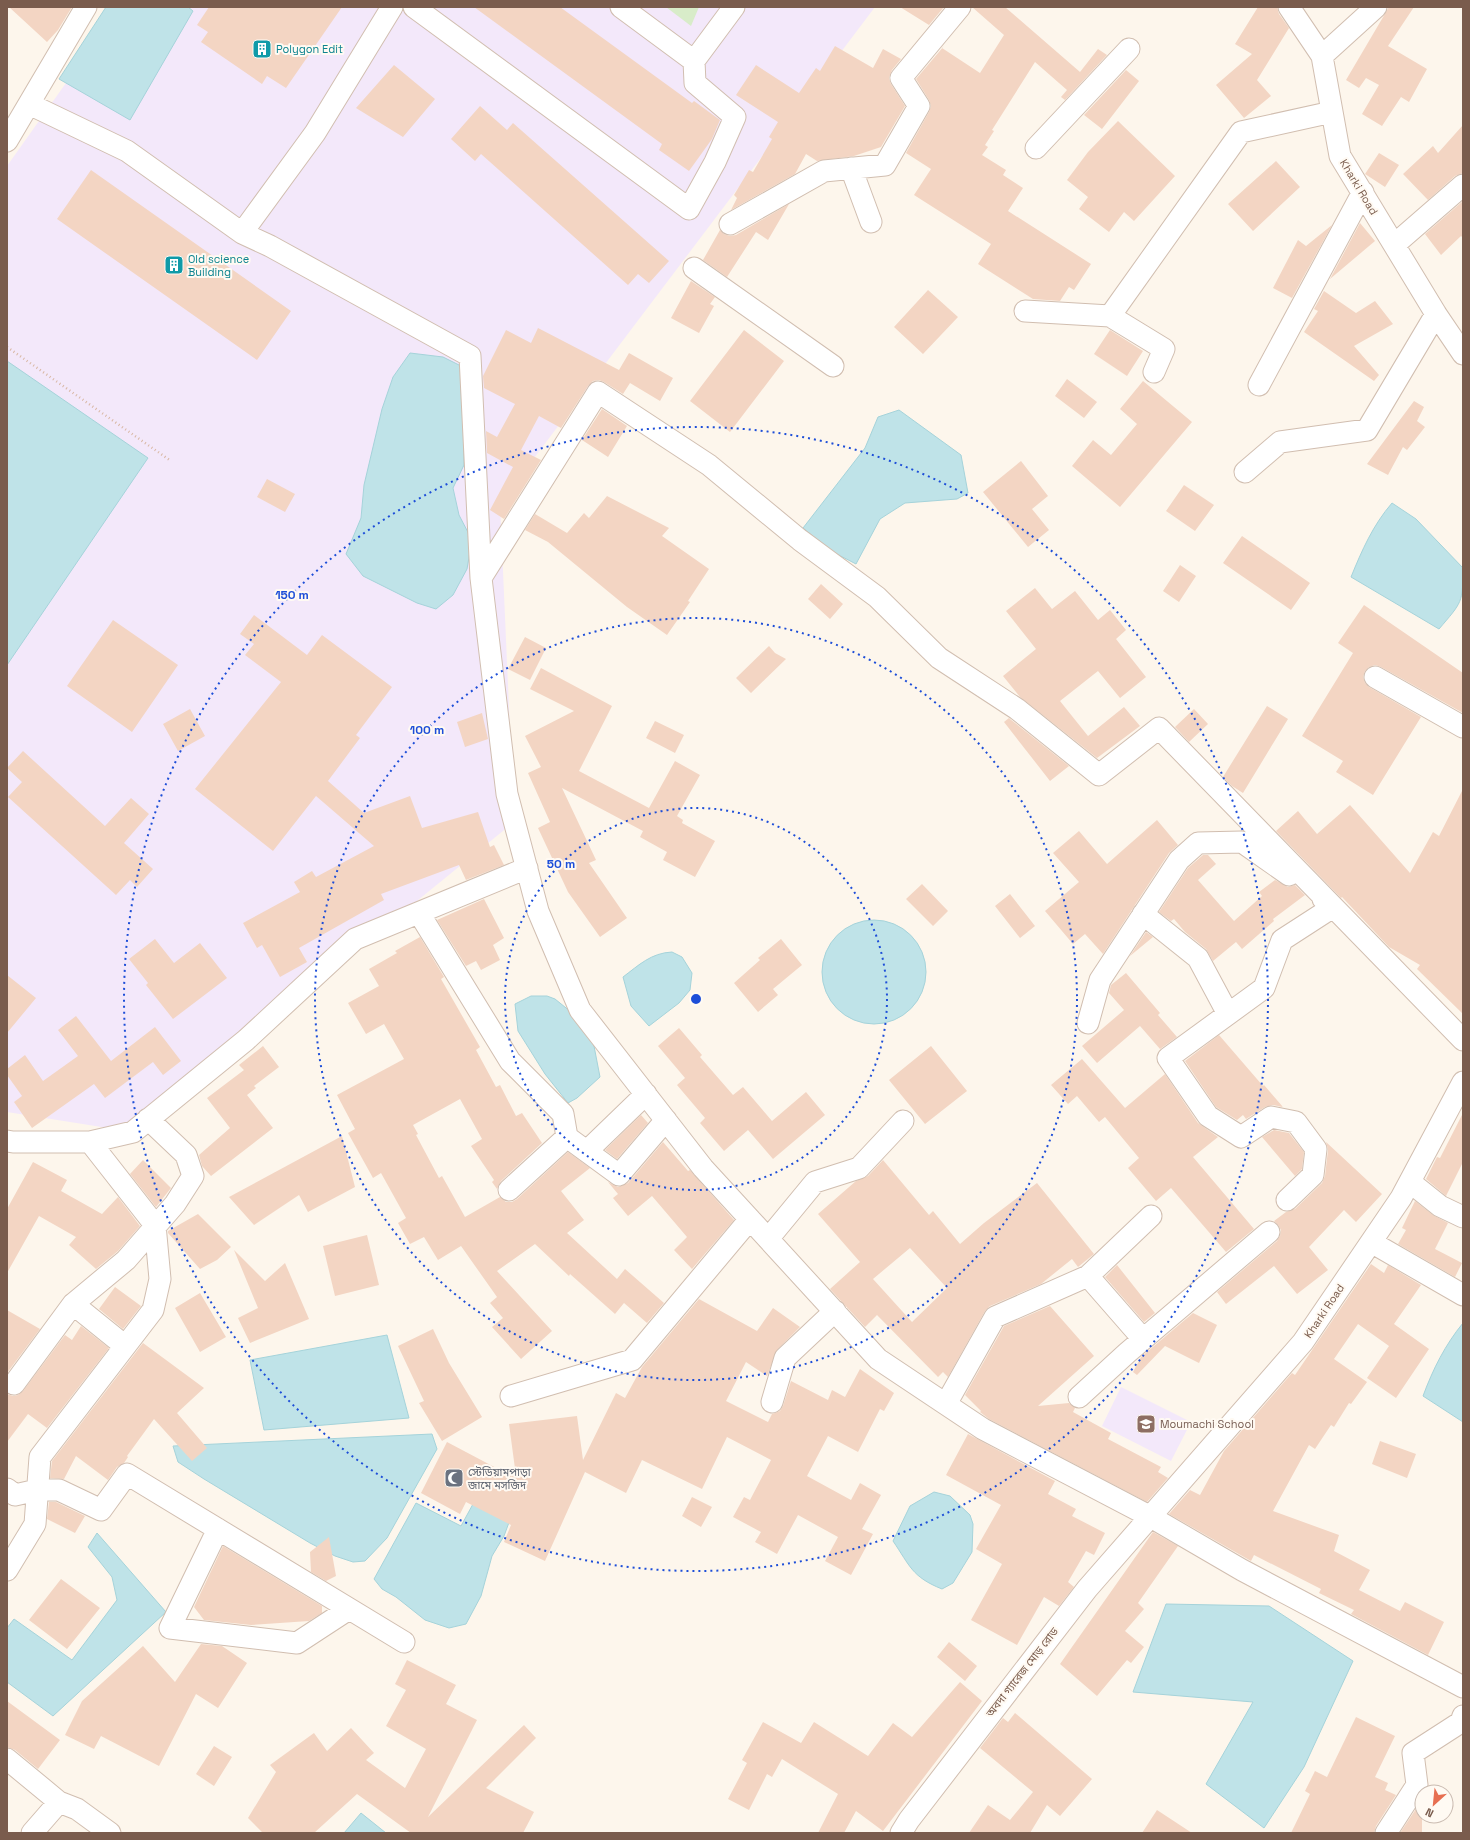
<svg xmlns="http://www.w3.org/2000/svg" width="1470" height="1840" font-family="'Space Grotesk','Noto Sans Bengali',sans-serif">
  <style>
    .education { fill: #f3e8fa }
    .green { fill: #d8ecc9 }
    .water { fill: #bfe3e8; stroke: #a5d3da }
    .building { fill: #f3d5c3; fill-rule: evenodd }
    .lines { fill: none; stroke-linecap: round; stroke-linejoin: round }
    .street-casing { stroke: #d1beb0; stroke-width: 23 }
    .path { stroke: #d9b8a5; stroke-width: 2.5; stroke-dasharray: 1 3; stroke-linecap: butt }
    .street { stroke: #fff; stroke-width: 21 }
    .ring { fill: none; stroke: #1d4ed8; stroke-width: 2; stroke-dasharray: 2 4 }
    .labels { text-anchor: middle; stroke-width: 4; stroke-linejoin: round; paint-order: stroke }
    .culture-label { font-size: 11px; fill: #0d838f; stroke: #fffaf3; text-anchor: start }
    .street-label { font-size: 11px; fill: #7a5c4d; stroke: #fffaf3 }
    .education-label { font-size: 11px; fill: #785e54; stroke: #fffaf3; text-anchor: start }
    .worship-label { font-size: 11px; fill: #5b616d; stroke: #fffaf3; text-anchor: start }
    .centre { fill: #1d4ed8; stroke: #fffaf3; stroke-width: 2 }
    .ring-label { font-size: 12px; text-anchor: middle; font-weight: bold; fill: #1d4ed8; stroke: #fffaf3; stroke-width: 4; stroke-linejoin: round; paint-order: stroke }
  </style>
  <rect width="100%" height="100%" fill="#fdf6ec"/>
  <path class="education" d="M120 7H875L500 503 514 822 133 1132 7 1112V166Z
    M1121 1387 1191 1422 1171 1461 1102 1426Z"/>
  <path class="green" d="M666 7H699L691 26Z"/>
  <path class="water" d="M106 7H188L193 11 130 120 59 79Z
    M410 353 443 357 463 367 464 465 453 488 459 515 472 540 467 569 453 595 436 609 417 603 363 576 346 554 361 518 364 485 382 409 393 377Z
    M7 361 148 458 7 665Z
    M899 410 961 455 968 493 957 499 905 503 880 519 856 564 831 551 803 528 865 448 878 417Z
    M1392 503 1416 519 1463 568C1463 603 1462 602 1439 629L1351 577C1362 550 1373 525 1392 503Z
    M822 972a52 52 0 1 1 104 0a52 52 0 1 1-104 0Z
    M672 952 682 957 692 973 690 990 679 1003 649 1026 631 1006 623 977C639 965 651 953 672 952Z
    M531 996H547L555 999 576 1016 587 1029 594 1046 600 1077 577 1098 568 1103 545 1074 518 1031 515 1004Z
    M1463 1323V1422L1423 1396C1433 1369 1445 1345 1463 1323Z
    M387 1335 409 1418 264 1430 250 1360Z
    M432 1434 437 1449 387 1538 365 1561 353 1562 335 1556 310 1543 204 1479 178 1462 173 1446Z
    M491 1471 511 1517 504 1536 492 1556 481 1596 466 1624 449 1628 425 1620 396 1597 382 1589 374 1579 416 1503 461 1526Z
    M934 1492 950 1496 970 1515 973 1524 972 1552 953 1583 942 1589C912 1577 910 1566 893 1541L910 1506Z
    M97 1533 166 1612 53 1716 7 1682V1628L14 1619 72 1660 117 1600 112 1577 88 1547Z
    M1166 1604 1269 1606 1353 1661 1304 1767 1264 1828 1206 1784 1253 1702 1133 1692Z
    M361 1813 386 1833H344Z"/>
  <path class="building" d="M9 7H72L58 30 47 42Z
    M209 7H342L286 88 267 76 262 84 201 42 208 32 197 25Z
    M474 7H560L692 103 694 101 720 120 712 139 689 171 659 150 662 144Z
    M900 7H944L929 25Z
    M972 7H1005L1080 72 1098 49 1107 55 1065 100 1061 97 1067 90 1035 62 992 130 994 131 985 145 988 147 982 155 1006 170 1003 175 1023 188 1008 211 1091 264 1074 290 1069 287 1060 301 1033 299 978 264 991 244 914 195 931 169 906 153 929 112 931 106 929 100 916 79 944 46 942 48 980 73 1004 35Z
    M1258 7H1277L1279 14 1289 28 1257 80 1271 96 1244 118 1216 85 1252 54 1235 44Z
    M1389 7H1414L1388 46 1427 69 1409 102 1401 97 1382 126 1362 114 1379 85 1366 78 1359 88 1346 80Z
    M835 46 873 68 883 49 901 59 892 70 889 78 891 84 905 106 881 147 854 156 817 161 806 154 795 174 731 210 737 198 734 195 749 170 753 172 772 139 769 137 778 122 736 95 756 65 799 93 816 68 820 71Z
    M394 65 435 99 403 137 356 108Z
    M1126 70 1139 81 1102 129 1084 115Z
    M480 106 507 130 513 123 669 261 649 283 638 274 628 285 481 154 475 161 451 139Z
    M1118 121 1175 176 1134 221 1124 212 1109 232 1079 209 1088 197 1067 180 1088 152Z
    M1463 125V173L1455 176 1428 200 1403 174 1433 146 1438 153Z
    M1379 153 1399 165 1385 187 1365 174Z
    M1276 161 1300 187 1253 231 1228 204Z
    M91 170 291 311 257 360 57 219Z
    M1463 201V238L1461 236 1441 255 1425 234Z
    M789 204 768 240 756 232 727 277 703 260 720 230 724 234 730 236 736 235Z
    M1360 223 1375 241 1330 279Z
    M1332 225 1292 298 1273 288 1298 240 1306 246Z
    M691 281 715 297 710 304 714 306 699 333 671 318Z
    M928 290 958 317 923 354 894 327Z
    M1324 291 1356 313 1375 301 1393 324 1354 346 1379 375 1374 381 1304 332 1318 311 1314 309Z
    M538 328 619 370 629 353 673 378 660 401 630 383 623 394 604 382 599 380 593 381 588 386 561 428 539 416 521 450 541 460 504 519 490 510 513 467 487 453 486 431 497 437 515 404 484 388 483 376 506 330 531 343Z
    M744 330 784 361 730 432 690 401Z
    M1110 330 1143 351 1127 376 1094 354Z
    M1067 379 1097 402 1084 418 1055 396Z
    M1143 381 1192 422 1120 507 1072 466 1093 440 1111 455 1137 424 1120 409Z
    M1414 401 1424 407 1417 421 1425 427 1407 450 1403 447 1388 475 1367 464Z
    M602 409 627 426 608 457 582 440Z
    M1021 461 1048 496 1032 509 1049 530 1028 547 983 492Z
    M267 479 295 494 285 512 257 497Z
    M1184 485 1214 505 1195 531 1166 511Z
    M607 496 669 528 662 536 709 569 688 601 690 602 667 635 627 607 548 542 525 530 535 514 567 533 584 513 589 518Z
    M1242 536 1310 583 1291 610 1223 563Z
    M1180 565 1196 576 1179 602 1163 591Z
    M821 584 843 604 830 619 808 599Z
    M1035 588 1052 609 1075 591 1098 620 1110 610 1126 630 1116 639 1146 677 1120 698 1098 671 1060 701 1088 736 1124 707 1140 726 1097 758 1020 697 1003 676 1036 649 1006 611Z
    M1364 605 1463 673V713L1381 667 1375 665 1369 667 1365 671 1363 677 1365 683 1369 687 1421 717 1373 795 1336 772 1343 761 1302 736 1353 653 1338 643Z
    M254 615 307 655 322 635 392 687 356 735 360 738 328 781 364 813 410 796 422 828 478 812 490 847 494 845 504 865 466 880 459 865 381 894 384 900 299 948 307 962 280 977 262 945 257 948 243 923 300 892 294 882 312 871 316 877 374 846 316 796 273 851 195 789 281 682 245 655 254 644 240 634Z
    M113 620 178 665 132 732 67 686Z
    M525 637 546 648 530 680 508 669Z
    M769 646 775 653 786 659 751 693 736 678Z
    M541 668 612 706 579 771 649 808 675 761 700 775 677 816 683 820 682 823 715 841 695 877 663 860 667 852 640 837 643 831 562 788 596 860 589 863 627 918 600 937 568 892 538 828 550 822 528 773 541 767 525 736 574 711 530 689Z
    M1267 706 1288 719 1243 793 1232 786 1223 777Z
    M190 709 205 736 178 751 163 724Z
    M1194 709 1208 724 1189 742 1175 727Z
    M482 713 488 739 465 747 457 722Z
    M1009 718 1010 719 1069 766 1050 781 1004 722Z
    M655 721 684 735 675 753 646 738Z
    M23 751 105 826 131 798 149 814 124 843 153 869 137 887 130 880 116 895 8 797 22 782 7 768Z
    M1463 789V1014L1417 969 1420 965 1389 947 1342 897 1341 898 1276 831 1298 811 1317 834 1350 805 1410 873 1433 832 1439 836Z
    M1157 820 1178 845 1169 853 1103 954 1085 934 1073 944 1045 911 1079 882 1053 853 1079 831 1107 864Z
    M1203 855H1208L1216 864 1198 880 1234 921 1262 896 1259 892 1275 880 1288 887 1295 885 1305 895 1273 919 1274 921 1242 949 1236 942 1213 961 1206 949 1185 932 1174 919 1171 921 1159 912 1188 868Z
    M922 884 948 911 933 926 906 899Z
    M1010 894 1035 926 1020 938 995 906Z
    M484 899 504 938 493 945 500 960 481 970 476 961 466 966 437 920Z
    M1146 932 1153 937 1130 956Z
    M420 937 444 977 441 979 480 1047 476 1050 496 1087 500 1085 516 1116 522 1113 542 1143 501 1181 497 1189 492 1182 494 1180 471 1146 482 1139 460 1099 413 1125 418 1134 416 1135 439 1178 442 1176 465 1217 500 1197 506 1202H512L517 1199 568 1152 590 1168 561 1191 584 1220 567 1233 617 1279 625 1269 664 1303 647 1323 624 1303 615 1314 570 1274 569 1276 535 1244 497 1271 552 1331 521 1359 492 1327 503 1318 490 1303 497 1297 461 1246 438 1260 424 1237 410 1244 398 1223 406 1218 381 1173 373 1178 348 1133 355 1129 337 1095 404 1059 384 1024 366 1034 348 1003 379 986 369 969 397 953 395 951Z
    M155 939 174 963 200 943 227 978 173 1019 146 985 148 983 129 959Z
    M781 939 802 965 773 989 778 995 758 1012 734 983 760 960 758 958Z
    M1126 973 1160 1013 1158 1015 1177 1037 1160 1049 1140 1026 1097 1063 1082 1046 1124 1010 1109 993 1111 985Z
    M7 975 36 998 7 1033Z
    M76 1016 111 1061 155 1027 181 1061 163 1075 153 1062 105 1098 94 1084 32 1128 14 1102 22 1096 7 1075V1069L25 1055 43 1081 78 1056 58 1030Z
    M679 1028 702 1055 700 1057 733 1095 743 1087 772 1121 806 1092 825 1115 773 1159 748 1130 724 1151 700 1123 705 1118 677 1085 685 1078 658 1046Z
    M1219 1035 1263 1086 1264 1085 1283 1107 1273 1105 1265 1107 1246 1119 1243 1115 1237 1120 1216 1107 1185 1061Z
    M263 1046 279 1067 254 1086 256 1088 247 1095 273 1128 211 1176 202 1166 199 1155 230 1128 207 1098 244 1070 239 1065Z
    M931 1046 967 1091 925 1124 889 1080Z
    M1082 1059 1125 1108 1165 1074 1198 1123 1218 1137 1193 1157 1254 1229 1226 1252 1171 1188 1156 1201 1128 1168 1139 1158 1105 1117 1099 1122 1077 1096 1068 1104 1051 1085Z
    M1463 1113V1162L1446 1196 1426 1179 1437 1157 1440 1158Z
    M641 1115 648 1123 617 1159 605 1150Z
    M1274 1130 1289 1133 1304 1152 1302 1169 1295 1176 1262 1137Z
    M342 1136 355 1187 308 1212 299 1195 254 1225 229 1197Z
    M663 1142 688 1171 690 1170 734 1220 692 1269 674 1250 687 1237 652 1196 628 1216 613 1198 618 1194 608 1182 618 1187 628 1183Z
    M1326 1142 1382 1194 1356 1222 1344 1210 1309 1247 1328 1270 1297 1294 1274 1266 1226 1304 1217 1292 1277 1241 1280 1236 1281 1230 1278 1225 1274 1221 1286 1212 1295 1209 1322 1183 1325 1176 1328 1150Z
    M143 1160 171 1188 156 1207 130 1174Z
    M883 1160 929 1215 933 1211 960 1244 984 1223 1037 1183 1094 1254 1078 1267 1072 1259 1041 1284 990 1306 985 1311 948 1377 943 1372 938 1377 877 1315 865 1327 830 1289 860 1262 818 1214 856 1181 868 1176ZM910 1248 947 1288 912 1322 873 1279Z
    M33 1162 67 1180 61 1191 102 1214 118 1197 140 1226 118 1251 96 1269 69 1245 76 1237 39 1216 7 1273V1209Z
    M1415 1201 1433 1215 1448 1223 1435 1249 1462 1263 1455 1277 1398 1244 1406 1230 1402 1228Z
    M198 1214 231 1247 217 1260 200 1269 168 1233V1231Z
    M367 1235 379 1285 335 1296 323 1246Z
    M234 1250 265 1281 285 1263 309 1319 250 1343 238 1318 258 1308Z
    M1371 1264 1384 1273 1388 1265 1421 1285 1394 1324 1429 1349 1396 1398 1367 1378 1389 1346 1358 1324 1334 1359 1367 1382 1351 1404 1349 1403 1334 1427 1331 1425 1315 1449 1309 1445 1273 1511 1339 1535 1334 1551 1370 1570 1359 1590 1400 1611 1405 1602 1444 1622 1428 1655 1351 1614 1354 1610 1319 1593 1321 1589 1254 1555 1251 1561 1169 1514 1190 1490 1200 1495 1224 1451 1292 1373 1295 1375Z
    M1117 1265 1155 1313 1144 1322 1105 1277Z
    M115 1287 141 1306 123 1329 99 1309Z
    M200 1293 226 1337 200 1352 175 1308Z
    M699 1299 757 1331 773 1308 800 1327 777 1350 767 1376 746 1362 726 1401 768 1422 772 1414 780 1411 783 1406 791 1381 828 1400 832 1390 845 1397 860 1369 894 1393 884 1411 880 1409 858 1452 828 1436 807 1476 851 1500 860 1483 881 1495 862 1529 873 1534 851 1575 825 1561 838 1537 798 1515 777 1554 755 1542 761 1532 733 1517 744 1497 750 1500 771 1460 727 1437 702 1489 642 1460 626 1493 585 1472 545 1561 504 1542 511 1525 466 1502 460 1514 421 1493 447 1442 500 1470V1468L516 1476 509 1424 577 1416 583 1460 616 1393 625 1398 642 1367Z
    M1050 1306 1094 1356 1038 1406 1069 1403 1075 1408 1073 1412 1111 1433 1108 1439 1161 1467 1158 1472 1168 1478 1147 1502 989 1419 980 1412 981 1411 965 1395 1004 1326Z
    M7 1310 40 1329 7 1373Z
    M1193 1313 1217 1325 1199 1363 1165 1346 1137 1375 1133 1372 1141 1357Z
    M81 1326 109 1348 47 1428 28 1414 7 1442V1394L13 1396 18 1395 23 1391 65 1335 72 1340Z
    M433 1329 449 1363 482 1417 442 1441 419 1403 424 1401 398 1346Z
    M143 1343 204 1388 177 1413 207 1448 192 1461 154 1419 127 1456 128 1457 124 1463 117 1467 108 1480 76 1456 64 1479 50 1478 52 1461Z
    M968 1434 1055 1481 1048 1494 1076 1509 1072 1516 1105 1533 1094 1555 1086 1551 1068 1582 1074 1587 1059 1606 1044 1597 1017 1645 971 1620 1002 1564 976 1549 1001 1505 946 1475Z
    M1380 1441 1416 1454 1407 1478 1372 1464Z
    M692 1497 712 1507 701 1527 682 1516Z
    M49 1502H56L85 1516 75 1533 47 1519Z
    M1153 1532 1178 1546 1138 1603 1144 1609 1125 1631 1144 1647 1131 1663 1127 1660 1097 1696 1060 1664Z
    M329 1537 336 1576 326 1581 311 1572 310 1552Z
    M223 1546 322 1606V1613L309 1621 251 1625 204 1620 194 1607Z
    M61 1579 100 1608 67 1649 29 1620Z
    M949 1642 977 1666 965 1681 937 1657Z
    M201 1644 222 1646 247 1663 218 1708 196 1694 159 1766 101 1736 94 1749 65 1735 82 1701 143 1646 175 1682Z
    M407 1660 456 1685 446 1704 477 1720 428 1817 524 1725 536 1738 486 1788 534 1812 523 1833H411L357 1794 314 1833H263L248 1818 276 1772 270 1765 314 1733 327 1751 351 1728 374 1753 366 1760 405 1788 426 1749 386 1726 406 1690 395 1684Z
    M960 1682 982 1701 883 1831 856 1811 844 1833H818L838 1794 782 1759 772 1777 767 1774 749 1810 728 1799 747 1763 742 1760 763 1722 801 1743 814 1722 868 1756 893 1723 912 1737Z
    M7 1701 60 1740 38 1769 15 1750 7 1747Z
    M1015 1713 1092 1779 1060 1816 1047 1805 1030 1833H969L988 1805 1010 1820 1033 1792 980 1748 1003 1718 1008 1722Z
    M1356 1717 1395 1736 1375 1777 1388 1783 1385 1790 1396 1795 1376 1826 1374 1833H1291L1310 1794 1305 1791 1315 1771 1327 1777Z
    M214 1746 232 1757 214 1786 196 1774Z
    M1418 1806 1422 1808V1833H1400Z
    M1157 1810 1192 1833H1142Z"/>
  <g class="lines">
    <defs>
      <path id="street" d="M414 7 689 209 715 162 735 117 695 83 694 61 621 7
        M1289 7 1322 56 1340 156 1436 314 1463 354
        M1322 56 1376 7
        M694 61 734 7
        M29 104 127 151 242 233 270 246 470 356 481 578 507 794 538 911 580 1010 703 1168 878 1359 983 1429 1151 1517 1242 1570 1463 1687
        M7 141 86 7
        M1036 148 1129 49
        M851 168 871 222
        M730 224 824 171 885 165 919 106 901 78 960 7
        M242 233 315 133 392 7
        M1394 245 1463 185
        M694 268 833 366
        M1025 311 1110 316
        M1154 372 1164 349 1110 316 1241 132 1332 112
        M1259 385 1363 192
        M1245 472 1280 442 1367 430 1436 314
        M481 578 598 392 709 465 800 540 877 597 939 658 1017 709 1099 775 1159 728 1463 1040
        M1375 677 1463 727
        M419 913 510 1061 563 1114 567 1137 509 1190
        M1143 914 1198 958 1228 1014
        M1088 1023 1100 980 1179 860 1198 843 1242 842 1289 875
        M567 1137 619 1175 666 1120
        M7 1141 13 1142H90L133 1132 246 1040 355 939 527 868
        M587 1151 646 1094
        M1410 1182 1440 1206 1463 1217
        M1287 1200 1313 1175 1316 1149 1296 1122 1271 1117 1241 1137 1208 1116 1168 1058 1264 988 1282 940 1333 907 1323 899
        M768 1239 815 1182 859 1168 903 1121
        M1371 1242 1463 1295
        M1088 1276 1143 1339
        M73 1304 125 1346
        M14 1384 73 1304 126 1260 175 1204 193 1176 186 1155 148 1119
        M511 1396 632 1360 750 1219
        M1079 1397 1127 1353 1269 1232
        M772 1402 785 1358 835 1311
        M946 1404 995 1317 1088 1276 1151 1216
        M7 1489 15 1495 37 1490H59L101 1510 127 1474 404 1642
        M218 1529 170 1628 297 1643 349 1609
        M7 1570 35 1524 40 1457 153 1310 160 1279 155 1225 90 1142
        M7 1759 59 1802 77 1809 110 1833
        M32 1833 59 1802
        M901 1833 909 1820 1087 1589 1303 1342 1401 1198 1463 1082
        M1386 1833 1417 1785 1413 1753 1461 1722 1463 1716"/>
    </defs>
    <use href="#street" class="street-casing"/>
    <path class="path" d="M7 347 171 461"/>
    <use href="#street" class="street"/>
  </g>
  <g class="ring">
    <circle cx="696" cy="999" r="191"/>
    <circle cx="696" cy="999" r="381"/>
    <circle cx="696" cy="999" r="572"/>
  </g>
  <defs>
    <symbol id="building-square" viewBox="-11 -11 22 22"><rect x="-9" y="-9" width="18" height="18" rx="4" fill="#0f9aa8" stroke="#fffaf3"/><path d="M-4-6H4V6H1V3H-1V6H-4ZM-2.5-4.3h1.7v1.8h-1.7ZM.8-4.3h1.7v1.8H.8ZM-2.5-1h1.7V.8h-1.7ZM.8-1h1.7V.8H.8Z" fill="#fff"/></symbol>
    <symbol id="school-square" viewBox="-11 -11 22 22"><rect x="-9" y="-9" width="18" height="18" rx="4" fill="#8d6e63" stroke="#fffaf3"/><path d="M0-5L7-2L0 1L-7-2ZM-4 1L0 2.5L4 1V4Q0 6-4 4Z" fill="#fff"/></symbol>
    <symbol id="mosque-square" viewBox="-11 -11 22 22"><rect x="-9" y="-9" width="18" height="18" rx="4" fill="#6b7280" stroke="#fffaf3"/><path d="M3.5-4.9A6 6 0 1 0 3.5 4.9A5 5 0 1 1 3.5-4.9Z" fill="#fff"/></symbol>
  </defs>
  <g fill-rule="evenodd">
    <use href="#building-square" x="251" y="38" width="22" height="22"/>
    <use href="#building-square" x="163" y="254" width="22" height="22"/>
    <use href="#school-square" x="1135" y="1413" width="22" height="22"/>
    <use href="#mosque-square" x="443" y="1467" width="22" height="22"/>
  </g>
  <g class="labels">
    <g class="culture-label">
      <text x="276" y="53">Polygon Edit</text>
      <text x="188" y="263">Old science<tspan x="188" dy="13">Building</tspan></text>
    </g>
    <g class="street-label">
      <text transform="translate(1359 187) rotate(59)" y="4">Kharki Road</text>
      <text transform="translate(1324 1311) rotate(-56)" y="4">Kharki Road</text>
      <text transform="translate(1022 1672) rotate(-52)" y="4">অবদা গ্যারেজ মোড় রোড</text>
    </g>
    <g class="education-label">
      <text x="1160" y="1428">Moumachi School</text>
    </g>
    <g class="worship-label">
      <text x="468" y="1476">স্টেডিয়ামপাড়া<tspan x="468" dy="13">জামে মসজিদ</tspan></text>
    </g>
  </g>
  <circle cx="696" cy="999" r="6" class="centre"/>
  <g class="ring-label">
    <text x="292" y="599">150 m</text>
    <text x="427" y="734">100 m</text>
    <text x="561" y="868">50 m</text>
  </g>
  <rect width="1470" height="1840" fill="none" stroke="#7a5c4d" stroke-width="16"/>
  <g transform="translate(1434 1804) rotate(207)"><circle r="19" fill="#fffaf3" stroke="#cabbb1"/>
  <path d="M0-3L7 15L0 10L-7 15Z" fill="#e76f51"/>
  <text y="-6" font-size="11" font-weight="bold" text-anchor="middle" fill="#7a5c4d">N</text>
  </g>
</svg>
